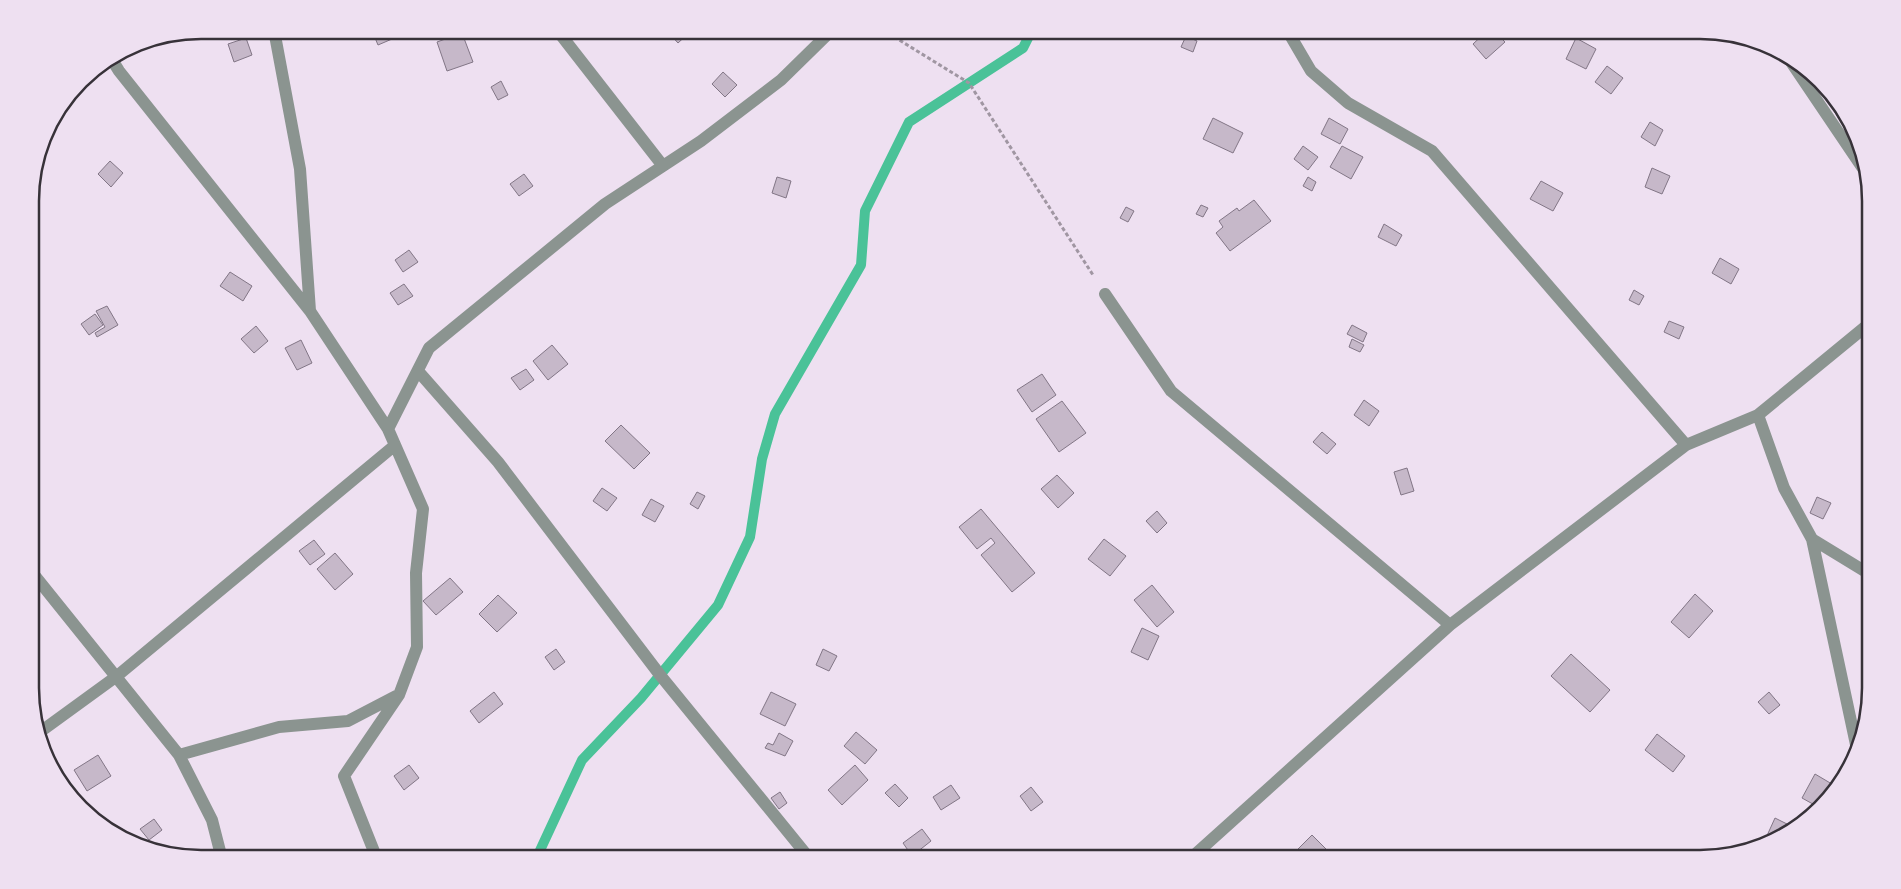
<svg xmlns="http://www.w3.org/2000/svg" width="1901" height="889" font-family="'PT Serif',serif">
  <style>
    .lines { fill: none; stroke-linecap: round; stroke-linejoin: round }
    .stream { stroke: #4ac298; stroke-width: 10 }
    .building { fill: #c6b8c9; stroke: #827686 }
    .path { stroke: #a096a2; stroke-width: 3; stroke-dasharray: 4 2.5; stroke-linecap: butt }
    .minor { stroke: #8b9490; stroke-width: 12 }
    .rim { fill: none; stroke: #373239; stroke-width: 2.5 }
  </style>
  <rect width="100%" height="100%" fill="#eee0f1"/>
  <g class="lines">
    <path class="stream" d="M536 859 582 760 641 698 718 605 750 537 762 459 775 414 861 265 865 211 909 122 1023 48 1032 30"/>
  </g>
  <path class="building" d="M221 30H241L232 40Z
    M320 30H332L333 34 322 37Z
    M379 30H388L392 39 378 45 373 33Z
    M673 30H690L691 31 678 43 669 33Z
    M1488 30H1493L1505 42 1486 59 1473 44Z
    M462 33 473 62 447 71 437 42Z
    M1186 36 1197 41 1193 52 1181 47Z
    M246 38 252 55 234 62 228 44Z
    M1576 38 1596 49 1586 69 1566 59Z
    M1607 66 1623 78 1611 94 1595 82Z
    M723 72 737 85 725 97 712 84Z
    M501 81 508 95 498 100 491 87Z
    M1840 107 1846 121 1842 123 1834 111Z
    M1213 118 1243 133 1233 153 1203 139Z
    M1329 118 1348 129 1340 144 1321 134Z
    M1650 122 1663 130 1655 146 1641 137Z
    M1303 146 1318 157 1308 170 1294 159Z
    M1342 146 1363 157 1351 179 1330 167Z
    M110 161 123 173 111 187 98 174Z
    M1652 168 1670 176 1662 194 1645 187Z
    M524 174 533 186 519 196 510 184Z
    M777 177 791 181 786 198 772 193Z
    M1308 177 1316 182 1312 191 1303 186Z
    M1541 181 1563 193 1553 211 1530 199Z
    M1254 200 1271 221 1230 251 1216 233 1223 227 1219 221 1237 208 1239 211Z
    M1201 205 1208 208 1203 217 1196 214Z
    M1126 207 1134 211 1128 222 1120 218Z
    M1384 224 1402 235 1396 246 1378 237Z
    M409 250 418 262 403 272 395 260Z
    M1720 258 1739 269 1731 284 1712 273Z
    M230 272 252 286 243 301 220 286Z
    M404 284 413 296 398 305 390 293Z
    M1634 290 1644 296 1639 305 1629 300Z
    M107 306 118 325 97 337 95 333 105 327 96 311Z
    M95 314 103 325 89 335 81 324Z
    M1669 321 1684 327 1679 339 1664 332Z
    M1352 325 1367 333 1363 342 1347 334Z
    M256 326 268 341 254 353 241 339Z
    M1352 339 1364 345 1360 352 1349 347Z
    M301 340 312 363 297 370 285 348Z
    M552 345 568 364 548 380 533 361Z
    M526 369 534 380 520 390 511 378Z
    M1042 374 1056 395 1032 412 1017 390Z
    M1364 400 1379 411 1369 426 1354 415Z
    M1062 401 1086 433 1059 452 1036 419Z
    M621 425 650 453 634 469 605 441Z
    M1322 432 1336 444 1327 454 1313 442Z
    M1407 468 1414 491 1401 495 1394 472Z
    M1057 475 1074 493 1058 508 1041 489Z
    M602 488 617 498 607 511 593 501Z
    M697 492 705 496 698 509 690 504Z
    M1817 497 1831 503 1823 519 1810 513Z
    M651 499 664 506 655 522 642 515Z
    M981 509 1035 573 1012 592 981 555 995 543 991 538 977 549 959 527Z
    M1157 511 1167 523 1157 533 1146 521Z
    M1104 539 1126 556 1110 576 1088 559Z
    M314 540 325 554 310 565 299 551Z
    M335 553 353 574 335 590 317 569Z
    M450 578 463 592 436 615 423 601Z
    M1152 585 1174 612 1157 627 1134 600Z
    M1695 594 1713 611 1689 638 1671 622Z
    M498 595 517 613 497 632 479 614Z
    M1142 628 1159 636 1148 660 1131 652Z
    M556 649 565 662 554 670 545 657Z
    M823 649 837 656 829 671 816 665Z
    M1571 654 1610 690 1590 712 1551 676Z
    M494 692 503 704 479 723 470 711Z
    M771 692 796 704 785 726 760 714Z
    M1769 692 1780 705 1769 714 1758 702Z
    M856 732 877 750 865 764 844 746Z
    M779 733 793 741 785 756 765 748 768 743 773 745Z
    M1657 734 1685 756 1673 772 1645 750Z
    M98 755 111 776 87 791 74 770Z
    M409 765 419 778 404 790 394 776Z
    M855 765 868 780 842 805 828 790Z
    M1815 774 1837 787 1829 801 1820 808 1802 798Z
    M895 784 908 798 899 807 885 793Z
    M951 785 960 798 941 810 933 797Z
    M1031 787 1043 802 1031 811 1020 796Z
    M780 792 787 803 779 809 771 798Z
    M1775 818 1797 829 1765 840Z
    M154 819 162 830 149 840 140 829Z
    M922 829 931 841 912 856 903 843Z
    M1312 835 1328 851 1320 859H1298L1293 854Z"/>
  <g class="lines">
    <path class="path" d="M883 30 969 83 1093 275"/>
    <path class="minor" d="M274 30 300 169 310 311
      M557 30 663 166
      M1287 30 1311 71 1348 103 1432 151 1686 445
      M111 58 119 71 310 311 388 429 423 509 416 573 417 647 399 695 344 776 377 859
      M1791 62 1868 176
      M1105 294 1171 391 1450 625
      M418 371 498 462 660 675 810 859
      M1758 415 1784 488 1812 539 1858 754
      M388 429 429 348 605 204 701 141 781 80 832 30
      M1812 539 1871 575
      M31 571 179 755 212 820 222 859
      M40 732 117 676 394 446
      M179 755 279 727 348 721 396 696
      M1190 859 1450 625 1686 445 1758 415 1870 323"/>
  </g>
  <path d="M0 0H1901V889H0ZM201 39H1700A162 162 0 0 1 1862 201V688A162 162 0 0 1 1700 850H201A162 162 0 0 1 39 688V201A162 162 0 0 1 201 39Z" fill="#eee0f1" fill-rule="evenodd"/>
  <path class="rim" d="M201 39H1700A162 162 0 0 1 1862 201V688A162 162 0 0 1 1700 850H201A162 162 0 0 1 39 688V201A162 162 0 0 1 201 39Z"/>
</svg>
